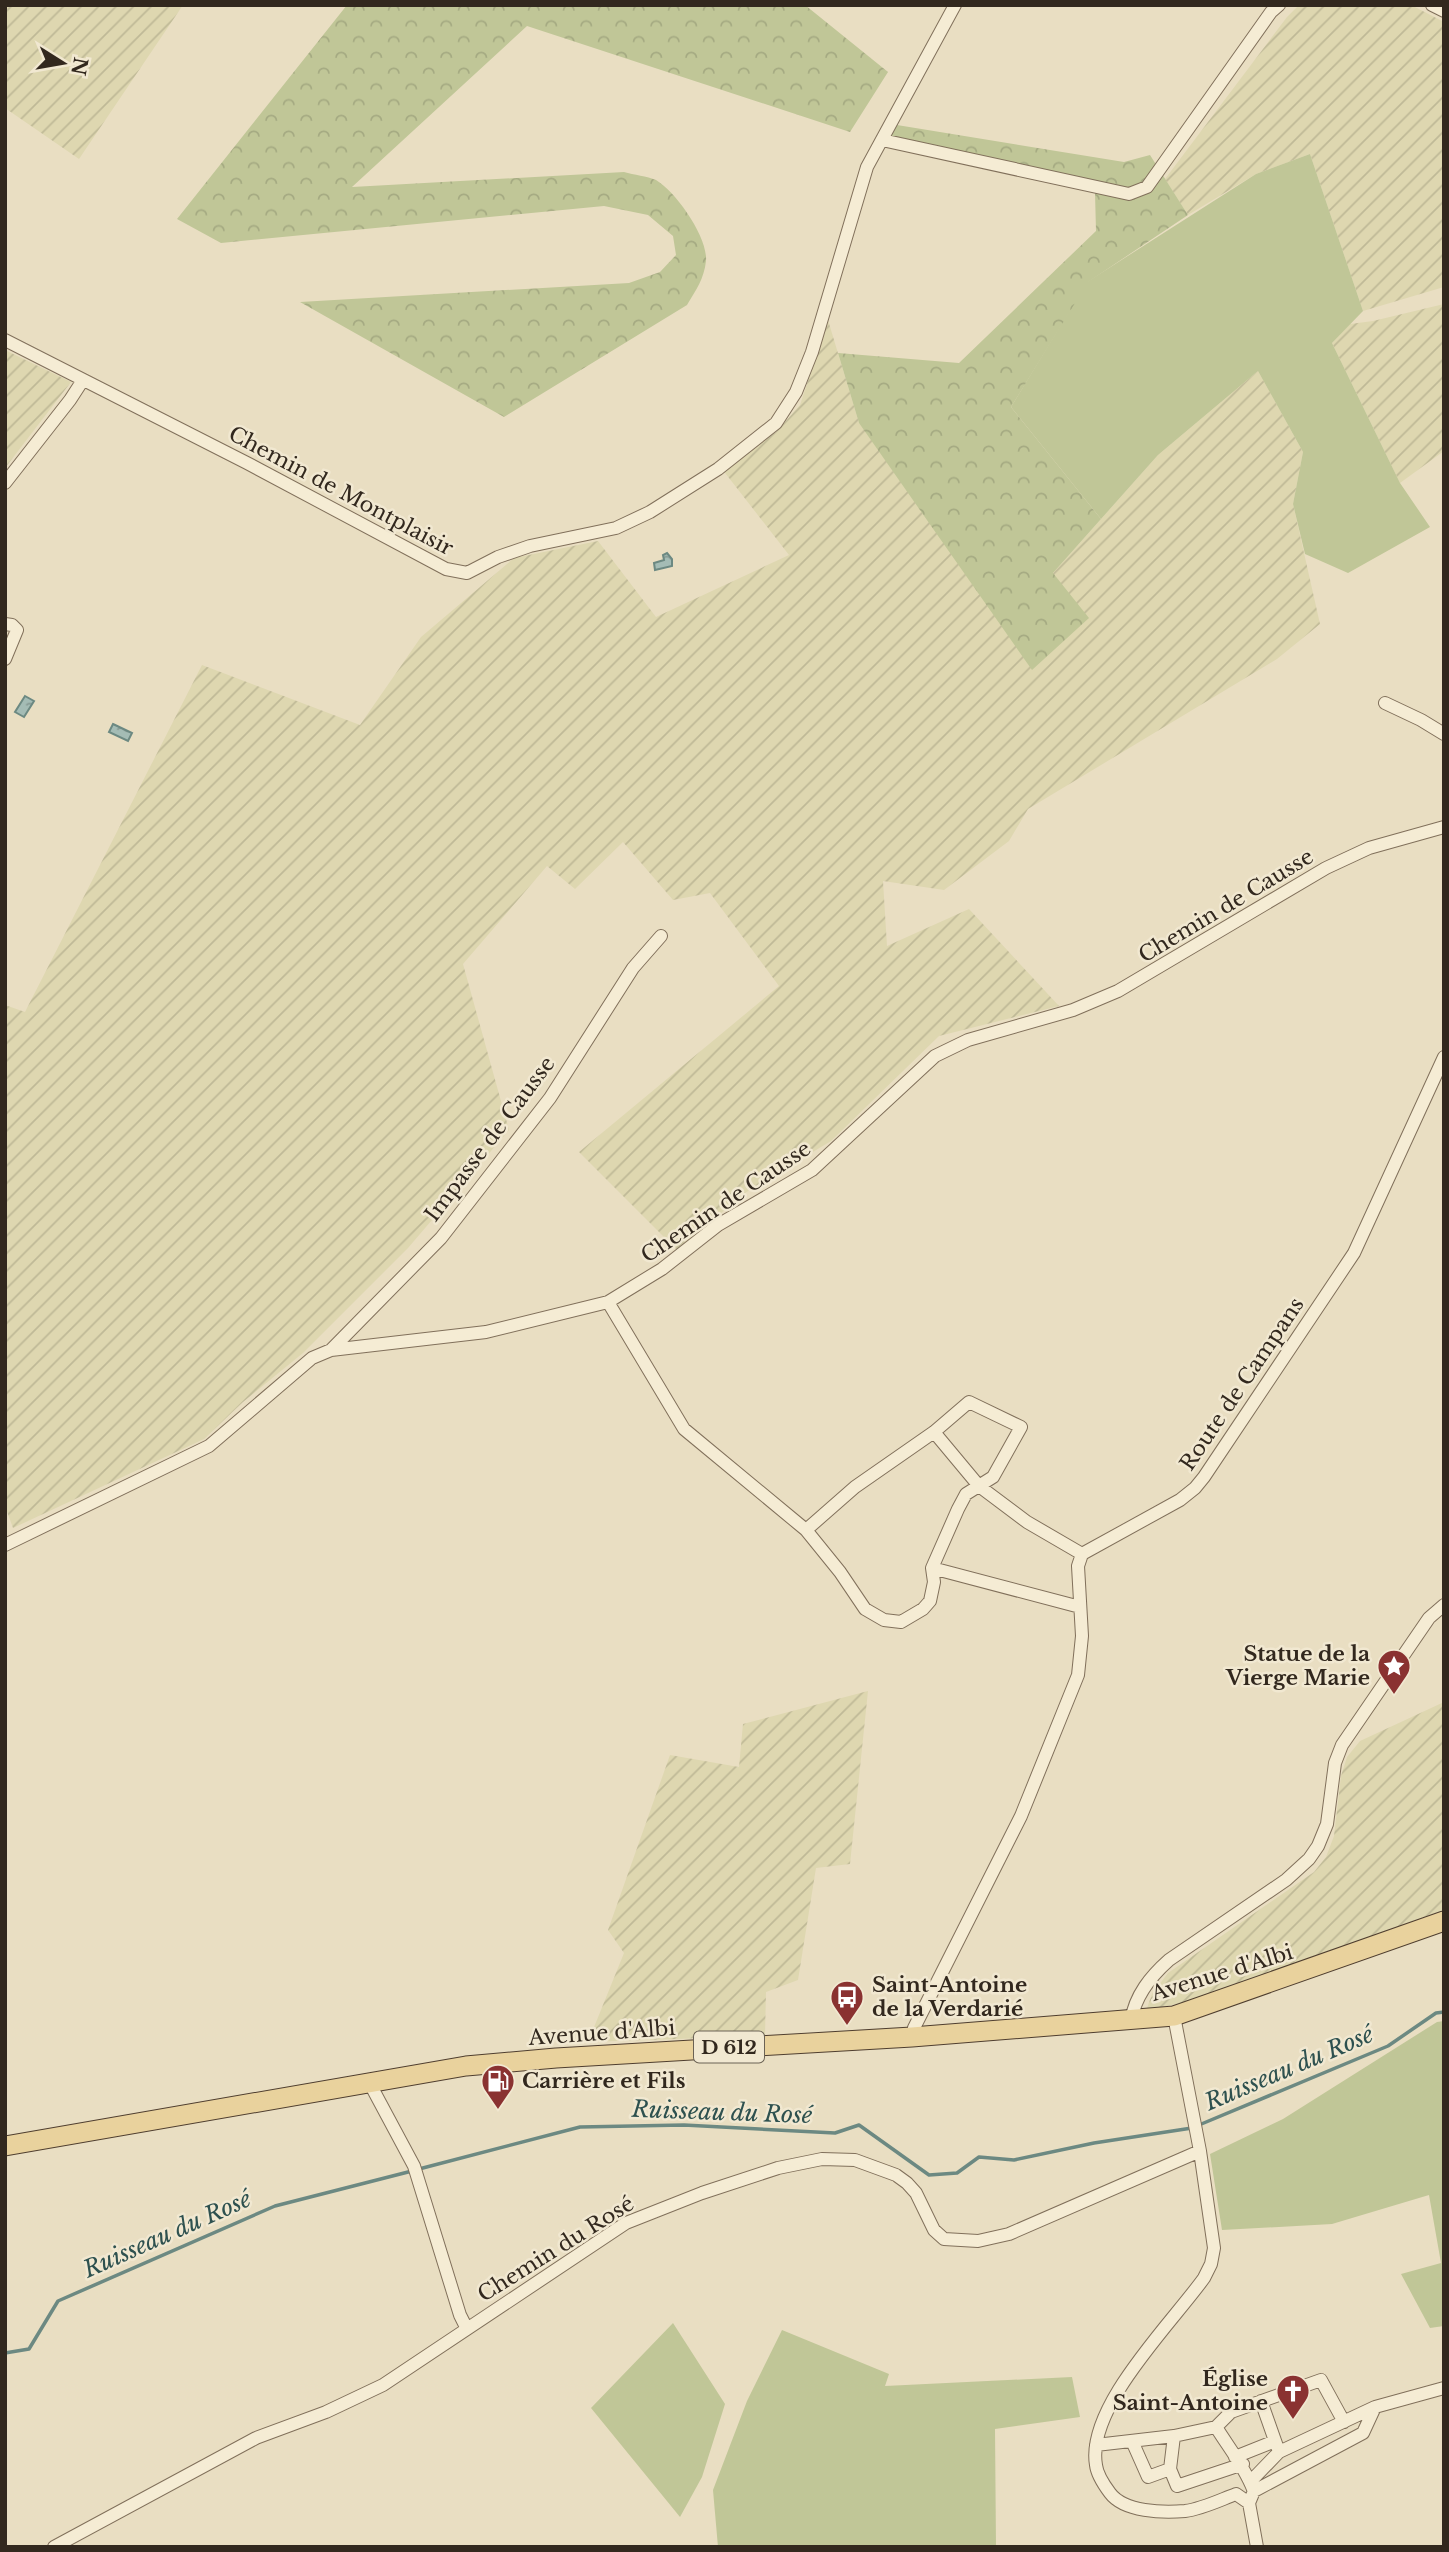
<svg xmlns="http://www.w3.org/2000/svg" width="1449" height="2552" font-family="'Libre Baskerville',serif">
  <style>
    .farmland { fill: url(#farmland-furrows) }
    .green { fill: #c0c697 }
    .forest { fill: url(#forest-crowns) }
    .water { fill: url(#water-ripples); stroke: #6c8982; stroke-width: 2 }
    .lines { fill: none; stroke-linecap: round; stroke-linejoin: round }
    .stream { stroke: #6c8982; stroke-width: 3.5 }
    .minor-casing { stroke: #81705b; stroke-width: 14 }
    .primary-casing { stroke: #4f3e2f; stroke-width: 21 }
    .minor { stroke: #f5ecd4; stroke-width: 12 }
    .primary { stroke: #e9d29d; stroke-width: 19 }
    .labels { text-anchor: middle; stroke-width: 5; stroke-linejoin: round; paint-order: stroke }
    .shield { fill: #f1e8d1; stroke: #6b6254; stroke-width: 2 }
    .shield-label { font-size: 19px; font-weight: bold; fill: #32281e }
    .street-label { font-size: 21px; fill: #32281e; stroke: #f1e8d1 }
    .poi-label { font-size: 21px; font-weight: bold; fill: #32281e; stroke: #f1e8d1; text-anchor: end }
    .water-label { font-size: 23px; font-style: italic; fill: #2e514f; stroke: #f1e8d1 }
  </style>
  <defs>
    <pattern id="farmland-furrows" width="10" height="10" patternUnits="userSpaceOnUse" patternTransform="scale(1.75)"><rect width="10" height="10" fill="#ded7b0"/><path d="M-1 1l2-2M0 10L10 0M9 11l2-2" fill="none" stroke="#bfb997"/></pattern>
    <pattern id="forest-crowns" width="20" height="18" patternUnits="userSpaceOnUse" patternTransform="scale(1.75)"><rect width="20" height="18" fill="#c0c697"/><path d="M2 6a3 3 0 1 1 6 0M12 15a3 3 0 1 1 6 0" fill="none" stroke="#a5aa82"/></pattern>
    <pattern id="water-ripples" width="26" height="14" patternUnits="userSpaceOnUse" patternTransform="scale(1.75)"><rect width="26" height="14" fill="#a4bcb5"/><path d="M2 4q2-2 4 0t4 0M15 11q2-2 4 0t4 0" fill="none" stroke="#869993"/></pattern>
  </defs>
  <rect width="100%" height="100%" fill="#e9dec2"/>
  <path class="farmland" d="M5 5H183L79 159 5 108Z
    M1299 5H1411L1444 22V287L1363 311 1310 154 1256 174 1188 215 1165 179 1287 17Z
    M1444 304V451L1400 483 1332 343 1350 324 1373 321Z
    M828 320 859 423 1053 573 1158 455 1258 371 1303 452 1293 504 1320 624 1277 659 1028 809 1009 841 944 890 883 881 887 946 969 909 1059 1006 939 1036 831 1141 745 1193 677 1250 579 1152 779 986 710 893 673 900 623 842 575 889 547 866 463 964 509 1130 408 1248 303 1353 243 1402 204 1439 13 1528 5 1506V1005L25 1012 202 665 360 725 421 637 514 558 598 541 656 617 789 555 722 469 776 432 800 405Z
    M5 350 71 382 5 468Z
    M868 1691 850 1864 816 1868 798 1980 766 1992 765 2036 588 2042 624 1953 608 1930 670 1755 739 1767 743 1724Z
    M1444 1702V1910L1201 1998 1146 2011 1152 1994 1168 1973 1314 1872 1326 1857 1334 1836 1341 1776 1347 1757 1360 1741Z"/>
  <path class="green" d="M1310 154 1363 311 1332 343 1400 483 1430 527 1348 573 1305 554 1293 504 1303 452 1258 371 1158 455 1101 519 1011 407 1087 282 1256 174Z
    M1444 2021V2326L1430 2328 1401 2274 1441 2263 1429 2195 1332 2224 1222 2230 1210 2154 1283 2119 1437 2022Z
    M673 2323 725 2404 702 2477 680 2517 591 2408Z
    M782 2330 889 2374 885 2386 1072 2377 1080 2417 995 2429 996 2547H718L713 2490 747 2401Z"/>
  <path class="forest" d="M347 5H805L888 72 850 132 527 26 352 187 624 172C634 175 647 176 656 180 676 192 708 237 706 261 704 279 696 290 687 305L504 417 300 302 629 283 660 272 676 255 673 236 648 215 604 206 221 243 177 219Z
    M897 125 1124 162 1150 155 1188 215 1088 282 1011 407 1101 519 1053 573 1089 618 1032 670 859 423 838 353 959 363 1096 231 1095 193 886 145Z"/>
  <path class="water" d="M667 553 672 559V566L655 570 654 563 664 560 663 555Z
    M25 696 34 701 24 717 15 712Z
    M113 724 132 733 128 741 109 732Z"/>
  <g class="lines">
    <path class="stream" d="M1199 2125 1388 2046 1436 2013 1444 2012
      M419 2169 580 2127 684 2125 835 2133 859 2125 929 2175 957 2173 979 2157 1014 2160 1094 2143 1192 2128
      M5 2353 29 2349 58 2301 275 2206 412 2171"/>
    <defs>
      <path id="minor" d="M1432 5 1444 11
        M882 140 1129 194 1147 187 1271 12 1279 5
        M5 340 247 463 446 569 467 573 498 557 530 546 616 528 650 512 718 469 776 423 796 392 812 352 867 167 955 5
        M5 483 70 400 83 380
        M5 624 12 625 17 630 5 659
        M1385 703 1421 720 1444 734
        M608 1302 684 1429 806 1530 840 1572 865 1609 884 1620 901 1622 923 1609 930 1601 934 1582 932 1568 958 1509 966 1494 993 1477 1021 1427 969 1402 934 1432 855 1487 806 1530
        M331 1350 441 1238 550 1098 633 968 661 936
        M934 1432 979 1486 1027 1522 1082 1554
        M5 1545 209 1446 312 1358 331 1350 486 1332 608 1302 662 1269 718 1225 812 1170 935 1056 968 1040 1073 1010 1118 991 1326 868 1369 848 1444 827
        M932 1568 1080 1607
        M1174 2016 1200 2151 1214 2248 1211 2264 1204 2278C1172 2323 1086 2407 1096 2465 1097 2475 1104 2485 1110 2493 1124 2512 1163 2513 1185 2511 1202 2509 1220 2500 1236 2494L1249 2503 1257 2547
        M1131 2021C1135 1995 1151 1976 1169 1960L1286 1880 1309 1859 1318 1846 1327 1824 1335 1763 1342 1745 1429 1618 1444 1605
        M912 2037 914 2028 1021 1816 1078 1675 1082 1636 1078 1566 1082 1554 1180 1500 1195 1488 1204 1477 1354 1253 1444 1057
        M369 2082 414 2166 460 2315 467 2329
        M1261 2401 1279 2452
        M1216 2427C1229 2448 1244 2466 1253 2489
        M1174 2436 1170 2469 1177 2486 1243 2464
        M1132 2441 1148 2477 1170 2469
        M1096 2445 1174 2436 1216 2427 1231 2412 1321 2380 1344 2422
        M1235 2457 1275 2441
        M1250 2482 1279 2452 1375 2407
        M1249 2503 1254 2491 1363 2433 1375 2407 1444 2388
        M54 2547 256 2438 326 2412 383 2385 626 2223 702 2193 778 2168 822 2159 855 2160 896 2175 907 2183 916 2193 934 2230 944 2239 978 2241 1009 2234 1200 2151"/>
      <path id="primary" d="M5 2146 466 2066 556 2058 912 2037 1174 2016 1444 1921"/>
    </defs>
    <use href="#minor" class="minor-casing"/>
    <use href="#primary" class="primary-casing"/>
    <use href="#minor" class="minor"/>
    <use href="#primary" class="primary"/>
  </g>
  <defs>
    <symbol id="sight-pin" viewBox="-11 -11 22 30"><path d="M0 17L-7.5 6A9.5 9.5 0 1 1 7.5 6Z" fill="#8a3231" stroke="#f1e8d1"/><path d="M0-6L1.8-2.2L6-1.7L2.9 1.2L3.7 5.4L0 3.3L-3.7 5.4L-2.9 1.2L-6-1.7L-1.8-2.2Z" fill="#fff"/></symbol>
    <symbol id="bus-pin" viewBox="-11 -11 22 30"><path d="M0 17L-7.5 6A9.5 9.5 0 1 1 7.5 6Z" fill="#8a3231" stroke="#f1e8d1"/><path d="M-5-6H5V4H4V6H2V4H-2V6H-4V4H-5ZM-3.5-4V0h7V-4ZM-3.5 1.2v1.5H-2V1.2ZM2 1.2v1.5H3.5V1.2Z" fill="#fff"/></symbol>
    <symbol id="fuel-pin" viewBox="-11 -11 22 30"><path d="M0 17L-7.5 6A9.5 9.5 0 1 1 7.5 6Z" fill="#8a3231" stroke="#f1e8d1"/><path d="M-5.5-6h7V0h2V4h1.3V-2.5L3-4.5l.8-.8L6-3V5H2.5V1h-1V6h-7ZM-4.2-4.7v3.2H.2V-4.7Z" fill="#fff"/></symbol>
    <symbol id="church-pin" viewBox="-11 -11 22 30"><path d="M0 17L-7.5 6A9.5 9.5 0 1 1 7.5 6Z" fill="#8a3231" stroke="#f1e8d1"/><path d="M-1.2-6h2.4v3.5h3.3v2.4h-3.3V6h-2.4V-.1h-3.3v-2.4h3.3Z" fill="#fff"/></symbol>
  </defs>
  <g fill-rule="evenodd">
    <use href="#sight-pin" x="1375" y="1647" width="38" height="52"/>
    <use href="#bus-pin" x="828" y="1978" width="38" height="52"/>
    <use href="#fuel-pin" x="479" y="2062" width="38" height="52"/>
    <use href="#church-pin" x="1274" y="2372" width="38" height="52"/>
  </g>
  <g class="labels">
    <rect class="shield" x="694" y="2031.5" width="70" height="31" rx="5"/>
    <g class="shield-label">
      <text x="729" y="2054">D 612</text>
    </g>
    <g class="street-label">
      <text transform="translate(341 491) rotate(28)" y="7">Chemin de Montplaisir</text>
      <text transform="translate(1226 906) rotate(-31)" y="7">Chemin de Causse</text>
      <text transform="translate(490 1139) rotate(-53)" y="7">Impasse de Causse</text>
      <text transform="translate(726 1202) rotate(-34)" y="7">Chemin de Causse</text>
      <text transform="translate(1242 1384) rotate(-56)" y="7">Route de Campans</text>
      <text transform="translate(1222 1973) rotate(-17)" y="7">Avenue d'Albi</text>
      <text transform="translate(602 2033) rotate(-4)" y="7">Avenue d'Albi</text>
      <text transform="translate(556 2249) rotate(-32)" y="7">Chemin du Rosé</text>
    </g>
    <g class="poi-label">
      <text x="1370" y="1661">Statue de la<tspan x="1370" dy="24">Vierge Marie</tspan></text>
      <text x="872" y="1992" text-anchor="start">Saint-Antoine<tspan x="872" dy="24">de la Verdarié</tspan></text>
      <text x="522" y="2088" text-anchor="start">Carrière et Fils</text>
      <text x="1268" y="2386">Église<tspan x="1268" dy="24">Saint-Antoine</tspan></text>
    </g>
    <g class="water-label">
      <text transform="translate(1289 2068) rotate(-23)" y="8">Ruisseau du Rosé</text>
      <text transform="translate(722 2112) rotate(2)" y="8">Ruisseau du Rosé</text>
      <text transform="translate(167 2234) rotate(-24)" y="8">Ruisseau du Rosé</text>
    </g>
  </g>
  <rect width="1449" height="2552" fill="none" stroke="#32281e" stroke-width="14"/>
  <g transform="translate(63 63) rotate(101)" stroke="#f1e8d1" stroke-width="5" paint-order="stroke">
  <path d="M0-5L12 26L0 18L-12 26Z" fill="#32281e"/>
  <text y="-10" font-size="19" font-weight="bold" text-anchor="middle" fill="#32281e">N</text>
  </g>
</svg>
